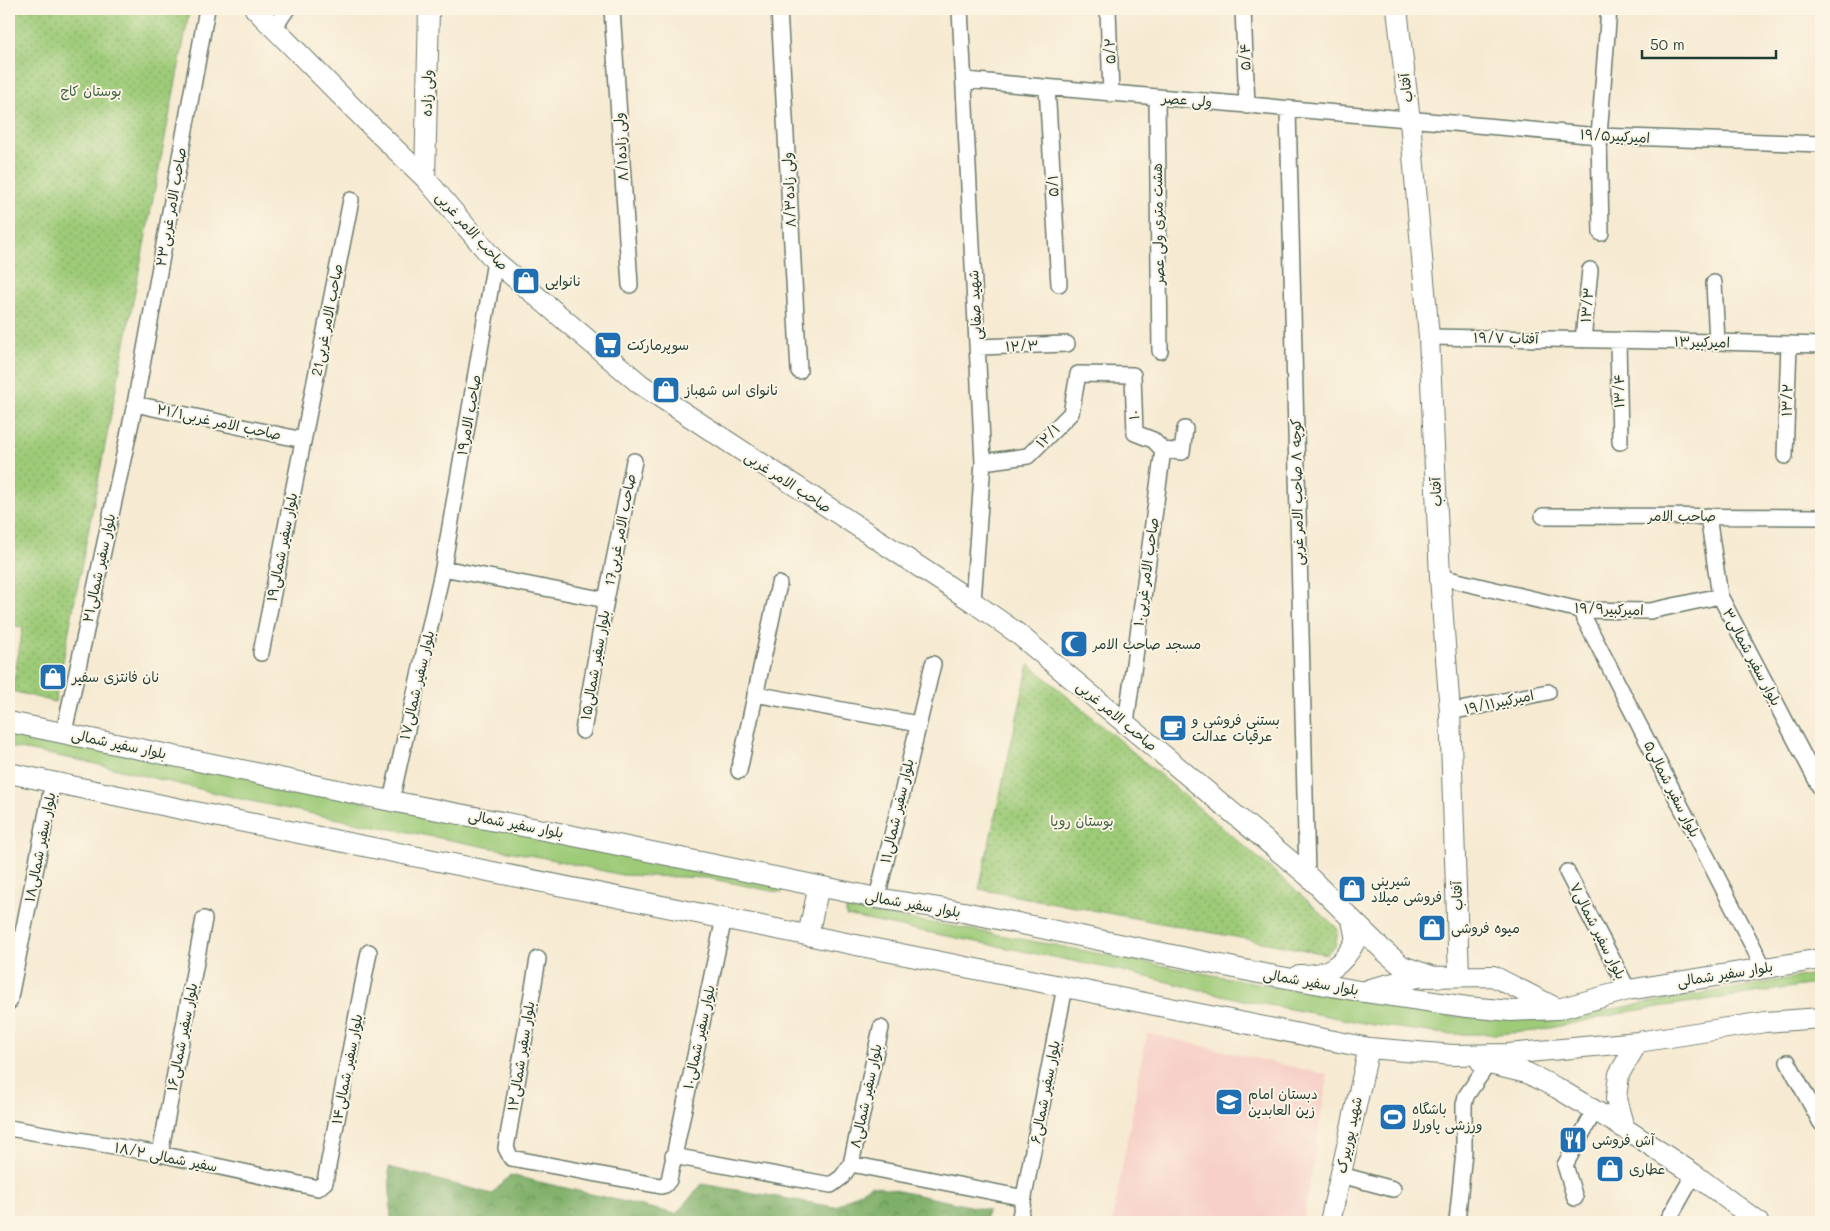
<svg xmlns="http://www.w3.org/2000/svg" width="1830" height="1231" font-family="Mali,'Playpen Sans Arabic',sans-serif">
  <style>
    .built { fill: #f7d1c9 }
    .grass { fill: #9ecb78; stroke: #5e8456 }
    .forest { fill: url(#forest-crowns); stroke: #4e764e }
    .park { fill: url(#park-dots); stroke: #5e8456 }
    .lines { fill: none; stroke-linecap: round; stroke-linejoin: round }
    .street-casing { stroke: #6a7a6b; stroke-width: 18 }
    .secondary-casing { stroke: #6a7a6b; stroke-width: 22 }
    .street { stroke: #fff; stroke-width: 15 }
    .secondary { stroke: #fff; stroke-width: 20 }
    .labels { text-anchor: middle; stroke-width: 4; stroke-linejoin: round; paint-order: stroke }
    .street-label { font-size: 14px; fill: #1f3d34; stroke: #fcf5e5 }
    .park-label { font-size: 14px; fill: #3f6045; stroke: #fcf5e5 }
    .poi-label { font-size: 14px; fill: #1f3d34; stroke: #fcf5e5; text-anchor: start }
  </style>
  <defs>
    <pattern id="forest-crowns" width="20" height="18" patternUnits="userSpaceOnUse" patternTransform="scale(1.25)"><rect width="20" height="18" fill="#7eaf68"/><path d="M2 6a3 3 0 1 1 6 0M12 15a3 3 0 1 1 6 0" fill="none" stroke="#679056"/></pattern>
    <pattern id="park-dots" width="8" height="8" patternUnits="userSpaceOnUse" patternTransform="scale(1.25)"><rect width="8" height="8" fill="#9ecb78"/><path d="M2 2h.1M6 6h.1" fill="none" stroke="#80a663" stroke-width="1.8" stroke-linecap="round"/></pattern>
  </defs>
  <rect width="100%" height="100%" fill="#fcf5e5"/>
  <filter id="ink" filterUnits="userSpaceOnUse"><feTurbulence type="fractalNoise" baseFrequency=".02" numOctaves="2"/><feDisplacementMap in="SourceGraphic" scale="10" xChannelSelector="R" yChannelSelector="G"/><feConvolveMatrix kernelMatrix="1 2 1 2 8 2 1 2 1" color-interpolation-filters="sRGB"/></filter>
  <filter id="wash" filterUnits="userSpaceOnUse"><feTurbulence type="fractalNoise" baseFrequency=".0096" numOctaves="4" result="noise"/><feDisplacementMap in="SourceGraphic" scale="20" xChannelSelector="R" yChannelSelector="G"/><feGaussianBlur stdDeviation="1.12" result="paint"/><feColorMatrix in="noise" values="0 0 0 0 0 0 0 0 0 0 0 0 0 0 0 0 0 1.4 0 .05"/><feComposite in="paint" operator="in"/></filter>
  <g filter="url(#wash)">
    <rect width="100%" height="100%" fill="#f6ead2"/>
    <path class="built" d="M1147 1033 1328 1075 1303 1222H1112Z"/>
    <path class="grass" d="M9 729 784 887 782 893 707 878 622 875 540 857 323 816 241 799 79 760 9 747Z
      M846 909 957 927 1245 981 1448 1016 1549 1020 1821 973V983L1632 1011 1536 1031 1495 1034H1445L1374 1025 1243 1000 1113 969 846 916Z"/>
    <path class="forest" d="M389 1167 492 1194 510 1175 676 1214 702 1184 835 1207 871 1185 988 1210 984 1222H391Z"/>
    <path class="park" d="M9 9H190L55 702 12 691 23 627 9 625Z
      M1029 664 1289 884 1338 929 1336 945 1326 954 979 889Z"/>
  </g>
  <g filter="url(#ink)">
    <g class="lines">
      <defs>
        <path id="street" d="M612 9 630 285
          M779 9 799 371
          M960 9 983 462 973 602
          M1108 9 1111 94
          M1243 9 1247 106
          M274 28 287 9
          M965 80 1599 136 1821 144
          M1047 88 1059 284
          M1157 98 1160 351
          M1288 110 1307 875
          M1601 233 1599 136 1609 9
          M1714 283 1717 342
          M1429 337 1717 342 1821 345
          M1583 340 1590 270
          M1618 340 1620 442
          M977 347 1067 344
          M135 404 303 440
          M1785 456 1789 344
          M983 462 1028 456 1071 413 1078 374 1133 375 1135 433 1153 440 1163 450 1182 452 1185 429
          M1543 516 1821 517
          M1708 516 1720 596 1821 789
          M443 568 606 600
          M1440 577 1580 610 1650 611 1720 596
          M1580 610 1764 968
          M261 653 351 200
          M755 694 918 724
          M1450 712 1548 692
          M1126 723 1163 450
          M583 731 606 600 634 461
          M64 732 135 404 207 9
          M739 771 779 584
          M391 801 443 568 495 261
          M1567 872 1628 990
          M877 898 933 664
          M538 959 506 1148 511 1158 661 1186 665 1185 669 1180 724 918
          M9 1002 53 782
          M1788 1062 1821 1123
          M9 1128 160 1154 318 1188 325 1182 369 952
          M160 1154 204 919
          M673 1156 831 1185 842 1177 851 1164 881 1028
          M851 1164 1024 1198
          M1341 1175 1393 1189
          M1575 1198 1565 1165 1595 1110
          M1019 1222 1065 987
          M1457 1222 1464 1152V1105L1466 1096 1488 1064
          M1667 1222 1694 1174"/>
        <path id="secondary" d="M255 9 369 124 425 178 495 261 640 384 973 602 1017 633 1307 875 1383 950 1402 966 1431 976
          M1397 9 1410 121 1429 337 1440 577 1450 712 1459 976
          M425 178 429 9
          M9 722 391 801 559 833 877 898 964 912 1259 973 1359 991 1467 1007 1511 1011 1558 1009 1628 990 1821 959
          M9 773 224 818 1369 1048 1453 1055 1508 1054 1638 1042 1765 1022 1821 1018
          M808 935 819 886
          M1299 975C1329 976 1343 965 1356 940L1352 920
          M1370 989 1418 977 1493 976 1556 1008
          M1481 1062 1527 1073 1557 1088 1624 1128 1694 1174 1758 1222
          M1624 1128 1616 1099 1619 1074 1638 1042
          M1330 1222 1369 1048"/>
      </defs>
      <use href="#street" class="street-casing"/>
      <use href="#secondary" class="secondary-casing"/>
      <use href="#street" class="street"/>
      <use href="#secondary" class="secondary"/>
    </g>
  </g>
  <defs>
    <symbol id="shop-square" viewBox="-11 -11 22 22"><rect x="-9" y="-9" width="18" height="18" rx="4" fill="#1f6fb2" stroke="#fcf5e5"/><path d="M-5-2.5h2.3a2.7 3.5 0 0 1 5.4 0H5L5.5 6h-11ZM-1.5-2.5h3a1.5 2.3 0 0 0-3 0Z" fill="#fff"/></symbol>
    <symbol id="supermarket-square" viewBox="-11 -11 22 22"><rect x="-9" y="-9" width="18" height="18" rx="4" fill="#1f6fb2" stroke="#fcf5e5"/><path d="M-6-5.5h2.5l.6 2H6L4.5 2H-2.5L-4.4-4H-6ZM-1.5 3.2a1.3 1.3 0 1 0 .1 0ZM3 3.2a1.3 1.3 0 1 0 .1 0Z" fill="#fff"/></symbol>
    <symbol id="mosque-square" viewBox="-11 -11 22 22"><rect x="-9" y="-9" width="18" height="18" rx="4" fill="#1f6fb2" stroke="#fcf5e5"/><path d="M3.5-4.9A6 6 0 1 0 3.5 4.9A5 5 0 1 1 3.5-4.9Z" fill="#fff"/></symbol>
    <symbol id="cafe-square" viewBox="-11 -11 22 22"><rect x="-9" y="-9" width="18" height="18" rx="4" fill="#1f6fb2" stroke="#fcf5e5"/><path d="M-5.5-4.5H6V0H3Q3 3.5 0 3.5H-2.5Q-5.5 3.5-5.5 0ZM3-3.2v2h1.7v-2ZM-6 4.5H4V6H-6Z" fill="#fff"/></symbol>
    <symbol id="school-square" viewBox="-11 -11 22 22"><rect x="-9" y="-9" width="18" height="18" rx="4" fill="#1f6fb2" stroke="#fcf5e5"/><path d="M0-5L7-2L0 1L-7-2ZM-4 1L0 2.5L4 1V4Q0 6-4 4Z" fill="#fff"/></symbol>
    <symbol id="stadium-square" viewBox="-11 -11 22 22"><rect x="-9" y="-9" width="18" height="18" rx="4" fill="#1f6fb2" stroke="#fcf5e5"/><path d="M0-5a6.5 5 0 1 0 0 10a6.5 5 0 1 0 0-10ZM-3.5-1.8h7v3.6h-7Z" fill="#fff"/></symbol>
    <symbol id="restaurant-square" viewBox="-11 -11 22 22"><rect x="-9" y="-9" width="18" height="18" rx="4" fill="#1f6fb2" stroke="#fcf5e5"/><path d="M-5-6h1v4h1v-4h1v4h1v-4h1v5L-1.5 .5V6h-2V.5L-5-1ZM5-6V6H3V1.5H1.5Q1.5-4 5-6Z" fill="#fff"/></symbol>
  </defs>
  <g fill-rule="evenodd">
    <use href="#shop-square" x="510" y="265" width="32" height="32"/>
    <use href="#supermarket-square" x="592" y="329" width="32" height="32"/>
    <use href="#shop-square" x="650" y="374" width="32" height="32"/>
    <use href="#mosque-square" x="1058" y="628" width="32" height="32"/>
    <use href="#shop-square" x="37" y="661" width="32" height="32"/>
    <use href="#cafe-square" x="1157" y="712" width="32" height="32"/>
    <use href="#shop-square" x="1336" y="873" width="32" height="32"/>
    <use href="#shop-square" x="1416" y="912" width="32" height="32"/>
    <use href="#school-square" x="1213" y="1086" width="32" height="32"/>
    <use href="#stadium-square" x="1377" y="1101" width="32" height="32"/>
    <use href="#restaurant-square" x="1557" y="1124" width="32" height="32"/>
    <use href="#shop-square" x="1594" y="1153" width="32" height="32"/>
  </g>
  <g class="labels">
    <g class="street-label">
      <text transform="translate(1110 51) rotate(-92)" y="5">۵/۲</text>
      <text transform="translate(1245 57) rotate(-92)" y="5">۵/۴</text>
      <text transform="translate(1406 88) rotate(-97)" y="5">آفتاب</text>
      <text transform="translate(427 93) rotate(-89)" y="5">ولی زاده</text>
      <text transform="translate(1187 100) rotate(5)" y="5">ولی عصر</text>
      <text transform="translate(1615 136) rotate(3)" y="5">امیرکبیر۱۹/۵</text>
      <text transform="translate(621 147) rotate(-94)" y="5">ولی زاده۸/۱</text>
      <text transform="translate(1053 186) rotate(-93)" y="5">۵/۱</text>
      <text transform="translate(789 190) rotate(-93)" y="5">ولی زاده۸/۳</text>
      <text transform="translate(171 207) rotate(-80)" y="5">صاحب الامر غربی۲۳</text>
      <text transform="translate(1158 224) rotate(-91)" y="5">هشت متری ولی عصر</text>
      <text transform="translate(472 231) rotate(48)" y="5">صاحب الامر غربی</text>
      <text transform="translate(975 305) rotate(-93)" y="5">شهید صفایی</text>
      <text transform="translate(1587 305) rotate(-85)" y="5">۱۳/۳</text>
      <text transform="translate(327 320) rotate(-79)" y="5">21صاحب الامر غربی</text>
      <text transform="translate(1506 338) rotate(1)" y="5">آفتاب ۱۹/۷</text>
      <text transform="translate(1702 342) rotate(1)" y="5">امیرکبیر۱۳</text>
      <text transform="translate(1022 346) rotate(-2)" y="5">۱۲/۳</text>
      <text transform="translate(1619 391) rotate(-91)" y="5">۱۳/۴</text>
      <text transform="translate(1787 400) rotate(-88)" y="5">۱۳/۲</text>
      <text transform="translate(469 415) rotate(-80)" y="5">صاحب الامر۱۹</text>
      <text transform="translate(1134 415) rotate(-92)" y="5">۱۰</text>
      <text transform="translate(219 422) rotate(12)" y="5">صاحب الامر غربی۲۱/۱</text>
      <text transform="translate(1048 436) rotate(-45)" y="5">۱۲/۱</text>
      <text transform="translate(788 482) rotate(33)" y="5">صاحب الامر غربی</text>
      <text transform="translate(1297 492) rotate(-91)" y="5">کوچه ۸ صاحب الامر غربی</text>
      <text transform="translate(1436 492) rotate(-93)" y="5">آفتاب</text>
      <text x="1682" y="521">صاحب الامر</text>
      <text transform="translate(620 530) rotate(-79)" y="5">صاحب الامر غربی17</text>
      <text transform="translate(282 547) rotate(-79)" y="5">بلوار سفیر شمالی۱۹</text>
      <text transform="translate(99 568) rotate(-78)" y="5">بلوار سفیر شمالی۲۱</text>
      <text transform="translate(1146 572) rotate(-82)" y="5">صاحب الامر غربی۱۰</text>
      <text transform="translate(1609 609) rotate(2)" y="5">امیرکبیر۱۹/۹</text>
      <text transform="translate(1752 657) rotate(62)" y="5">بلوار سفیر شمالی۳</text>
      <text transform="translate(595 665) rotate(-80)" y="5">بلوار سفیر شمالی۱۵</text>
      <text transform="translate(417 685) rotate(-77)" y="5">بلوار سفیر شمالی۱۷</text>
      <text transform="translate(1499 702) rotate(-12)" y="5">امیرکبیر۱۹/۱۱</text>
      <text transform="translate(1117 716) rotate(40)" y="5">صاحب الامر غربی</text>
      <text transform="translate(119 744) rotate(12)" y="5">بلوار سفیر شمالی</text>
      <text transform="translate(1672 789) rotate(63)" y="5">بلوار سفیر شمالی۵</text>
      <text transform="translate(897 811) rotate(-77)" y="5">بلوار سفیر شمالی۱۱</text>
      <text transform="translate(516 824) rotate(11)" y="5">بلوار سفیر شمالی</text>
      <text transform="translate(40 847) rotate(-79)" y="5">بلوار سفیر شمالی۱۸</text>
      <text transform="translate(1457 896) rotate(-92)" y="5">آفتاب</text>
      <text transform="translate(913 904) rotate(10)" y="5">بلوار سفیر شمالی</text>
      <text transform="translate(1598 931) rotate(63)" y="5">بلوار سفیر شمالی۷</text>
      <text transform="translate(1725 974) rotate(-9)" y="5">بلوار سفیر شمالی</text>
      <text transform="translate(1311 982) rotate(10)" y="5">بلوار سفیر شمالی</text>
      <text transform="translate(182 1037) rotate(-79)" y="5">بلوار سفیر شمالی۱۶</text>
      <text transform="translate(699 1037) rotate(-78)" y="5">بلوار سفیر شمالی۱۰</text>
      <text transform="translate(521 1056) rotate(-81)" y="5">بلوار سفیر شمالی۱۲</text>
      <text transform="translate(347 1069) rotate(-79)" y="5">بلوار سفیر شمالی۱۴</text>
      <text transform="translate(1045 1092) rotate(-79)" y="5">بلوار سفیر شمالی۶</text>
      <text transform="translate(866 1096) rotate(-78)" y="5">بلوار سفیر شمالی۸</text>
      <text transform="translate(1349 1135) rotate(-78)" y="5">شهید پوربیرک</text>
      <text transform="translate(166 1157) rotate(11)" y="5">سفیر شمالی ۱۸/۲</text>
    </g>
    <g class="park-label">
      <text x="91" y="96">بوستان کاج</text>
      <text x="1082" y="826">بوستان رویا</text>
    </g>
    <g class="poi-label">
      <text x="545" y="286">نانوایی</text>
      <text x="627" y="350">سوپرمارکت</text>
      <text x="685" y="395">نانوای اس شهباز</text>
      <text x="1093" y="649">مسجد صاحب الامر</text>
      <text x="72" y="682">نان فانتزی سفیر</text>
      <text x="1192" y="725">بستنی فروشی و<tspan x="1192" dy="16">عرقیات عدالت</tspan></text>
      <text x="1371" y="886">شیرینی<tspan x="1371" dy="16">فروشی میلاد</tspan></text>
      <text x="1451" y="933">میوه فروشی</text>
      <text x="1248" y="1099">دبستان امام<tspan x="1248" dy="16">زین العابدین</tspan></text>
      <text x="1412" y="1114">باشگاه<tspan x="1412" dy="16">ورزشی پاورلا</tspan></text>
      <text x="1592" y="1145">آش فروشی</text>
      <text x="1629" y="1174">عطاری</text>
    </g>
  </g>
  <rect width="1830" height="1231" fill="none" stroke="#fcf5e5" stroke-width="30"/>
  <path d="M1642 50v8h134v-8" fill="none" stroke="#1f3d34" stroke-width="2.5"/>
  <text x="1650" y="50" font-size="15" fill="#1f3d34" stroke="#fcf5e5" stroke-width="4" paint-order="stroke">50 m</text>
</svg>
